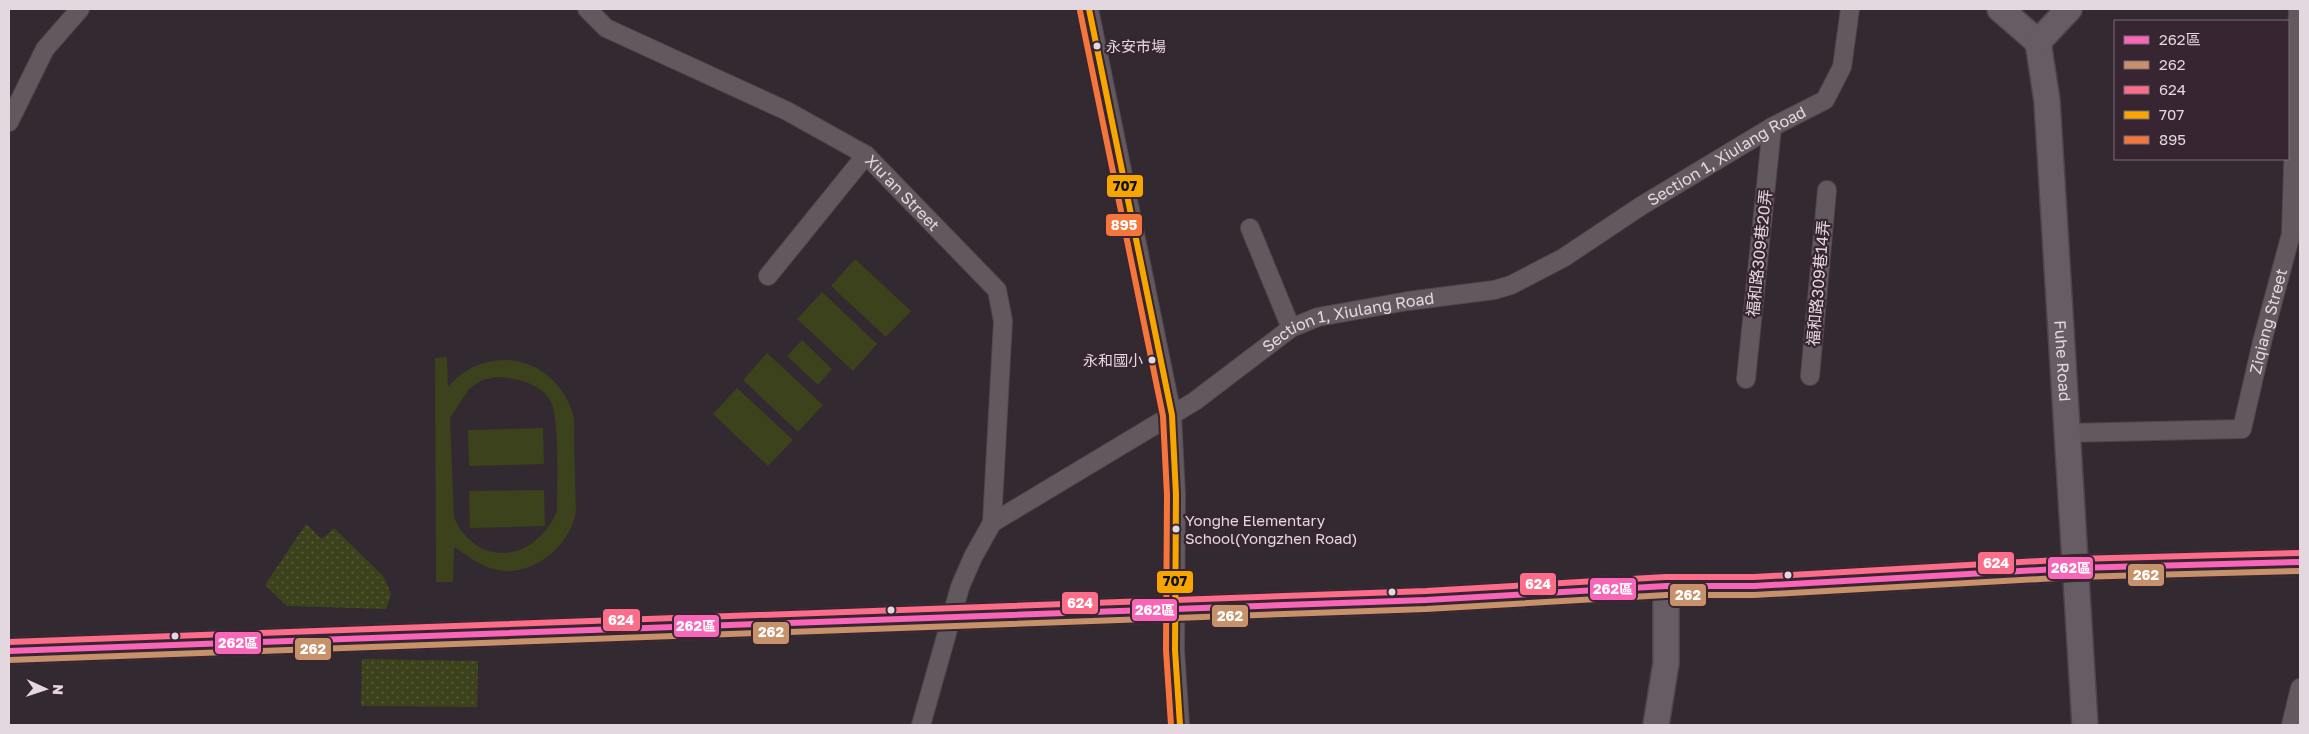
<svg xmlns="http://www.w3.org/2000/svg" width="2309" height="734" font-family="'Golos Text','Noto Sans TC',sans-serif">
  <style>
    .park { fill: url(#park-dots) }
    .pitch { fill: #3c421c; fill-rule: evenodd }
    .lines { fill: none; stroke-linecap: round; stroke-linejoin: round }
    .street-casing { stroke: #4f464c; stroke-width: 20 }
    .secondary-casing { stroke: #4f464c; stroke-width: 28 }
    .street { stroke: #62595f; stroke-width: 18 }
    .secondary { stroke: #655d63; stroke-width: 25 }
    .bus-1-casing { stroke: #372532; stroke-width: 10 }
    .bus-2-casing { stroke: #372532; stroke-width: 10 }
    .bus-3-casing { stroke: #372532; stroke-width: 10 }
    .bus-4-casing { stroke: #372532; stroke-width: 10 }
    .bus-5-casing { stroke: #372532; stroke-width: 10 }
    .bus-1 { stroke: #fa66b7; stroke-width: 6 }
    .bus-2 { stroke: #c7916a; stroke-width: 6 }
    .bus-3 { stroke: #fb6d88; stroke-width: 6 }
    .bus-4 { stroke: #f7a600; stroke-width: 6 }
    .bus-5 { stroke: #f5763a; stroke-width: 6 }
    .bus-dot { fill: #e4d8e0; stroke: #372532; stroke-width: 2 }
    .labels { text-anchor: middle; stroke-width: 4.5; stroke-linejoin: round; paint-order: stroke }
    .bus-label { font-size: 15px; fill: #e4d8e0; stroke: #372532; text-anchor: start }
    .street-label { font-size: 16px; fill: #e4d8e0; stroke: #372532 }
    .line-badge { stroke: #372532; stroke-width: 2 }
    .badge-label { font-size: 14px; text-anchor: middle; font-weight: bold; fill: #fff }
    .pale-badge-label { font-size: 14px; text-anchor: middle; font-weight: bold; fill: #111 }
  </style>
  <defs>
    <pattern id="park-dots" width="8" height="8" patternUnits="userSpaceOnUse" patternTransform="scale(1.25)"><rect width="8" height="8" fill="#3c421c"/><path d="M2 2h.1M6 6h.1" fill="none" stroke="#585d3d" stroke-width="1.8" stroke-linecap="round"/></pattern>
  </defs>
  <rect width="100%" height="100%" fill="#332930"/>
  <path class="park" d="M306 524 322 539 334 528 384 577 391 594 386 609 287 606 265 585Z
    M362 659 478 661 477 707 361 706Z"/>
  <path class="pitch" d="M855 259 911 311 886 337 831 286Z
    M822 292 877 344 853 371 797 319Z
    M802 340 832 369 818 385 787 356Z
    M767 353 823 405 798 432 743 380Z
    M447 357 448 387C487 341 555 356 573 414 575 422 574 433 574 441 575 464 575 487 576 511 571 545 534 577 498 570 481 567 468 556 454 547L453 582H436L435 358ZM497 377C515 378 542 383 551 402 560 421 557 487 557 511 536 561 479 570 454 518L450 418 469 389 482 380Z
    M737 388 793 440 768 466 713 414Z
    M543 428 544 464 469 466 468 430Z
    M544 490 545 526 470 528 469 491Z"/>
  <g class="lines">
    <defs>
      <g id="street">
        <path id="s1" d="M587 9 606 28 787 111 866 155 997 290 1003 321 992 523"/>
        <path d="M1089 9 1172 415 1176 495 1175 650 1180 725"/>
        <path d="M9 122 45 49 80 9"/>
        <path d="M1250 228 1291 328"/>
        <path d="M768 276 866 155"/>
        <path d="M1810 376 1827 190"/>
        <path d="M1746 379 1772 127"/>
        <path id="s2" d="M2067 433 2242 429 2262 342 2291 234 2298 9"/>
        <path id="s3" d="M921 725 960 587 973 557 992 523 1195 401 1291 328 1318 317 1408 301 1494 290 1511 285 1563 258 1641 206 1772 127 1825 100 1842 67 1850 9"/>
        <path d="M2291 725 2300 688"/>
      </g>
      <g id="secondary">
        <path d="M2000 9 2038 42"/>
        <path id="s4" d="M2038 42 2047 101 2085 725"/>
        <path d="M2038 42 2069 9"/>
        <path d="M9 651 1426 600 1666 586H1754L2075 568 2300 562"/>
        <path d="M1656 725 1666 663V586"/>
      </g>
    </defs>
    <use href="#street" class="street-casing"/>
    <use href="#secondary" class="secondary-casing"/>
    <use href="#street" class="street"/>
    <use href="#secondary" class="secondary"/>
    <defs>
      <path id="bus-1" d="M9 651 1426 600 1666 586H1754L2075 568 2300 562"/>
      <path id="bus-2" d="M9 660 1426 609 1666 595H1754L2075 577 2300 571"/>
      <path id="bus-3" d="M9 642 1426 591 1665 577H1754L2075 559 2300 553"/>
      <path id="bus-4" d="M1089 9 1172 415 1176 495 1175 650 1180 725"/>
      <path id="bus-5" d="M1080 11 1163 416 1167 495 1166 650 1171 725"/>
    </defs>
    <use href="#bus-1" class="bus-1-casing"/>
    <use href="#bus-2" class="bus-2-casing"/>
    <use href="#bus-3" class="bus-3-casing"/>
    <use href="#bus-4" class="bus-4-casing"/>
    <use href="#bus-5" class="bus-5-casing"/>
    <use href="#bus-1" class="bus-1"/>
    <use href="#bus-2" class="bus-2"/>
    <use href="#bus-3" class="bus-3"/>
    <use href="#bus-4" class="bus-4"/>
    <use href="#bus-5" class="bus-5"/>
  </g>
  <g class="bus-dot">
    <circle cx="1097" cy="46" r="4.5"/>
    <circle cx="1152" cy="360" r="4.5"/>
    <circle cx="1176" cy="529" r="4.5"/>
    <circle cx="1788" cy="575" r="4.5"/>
    <circle cx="1392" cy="592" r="4.5"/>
    <circle cx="891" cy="610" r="4.5"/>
    <circle cx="175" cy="636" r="4.5"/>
  </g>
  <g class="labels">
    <g class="bus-label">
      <text x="1106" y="52">永安市場</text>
      <text x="1143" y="366" text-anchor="end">永和國小</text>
      <text x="1185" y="526">Yonghe Elementary<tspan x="1185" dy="18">School(Yongzhen Road)</tspan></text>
    </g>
    <g class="street-label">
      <text dy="6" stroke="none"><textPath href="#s3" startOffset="1049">Section 1, Xiulang Road</textPath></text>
      <text dy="6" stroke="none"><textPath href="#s1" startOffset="369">Xiu'an Street</textPath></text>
      <text transform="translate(1759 253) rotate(-84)" y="6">福和路309巷20弄</text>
      <text transform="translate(1818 283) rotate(-85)" y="6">福和路309巷14弄</text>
      <text dy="6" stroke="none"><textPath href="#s2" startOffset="286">Ziqiang Street</textPath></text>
      <text dy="6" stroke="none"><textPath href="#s3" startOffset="629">Section 1, Xiulang Road</textPath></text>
      <text dy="6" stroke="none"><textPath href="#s4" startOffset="320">Fuhe Road</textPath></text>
    </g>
  </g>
  <g class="line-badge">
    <rect x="1106" y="174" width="38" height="24" rx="5" fill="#f7a600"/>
    <rect x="1105" y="213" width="38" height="24" rx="5" fill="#f5763a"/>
    <rect x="1977" y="551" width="38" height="24" rx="5" fill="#fb6d88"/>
    <rect x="2047" y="556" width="47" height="24" rx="5" fill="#fa66b7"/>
    <rect x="2127" y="563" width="38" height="24" rx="5" fill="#c7916a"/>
    <rect x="1156" y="570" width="38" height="24" rx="5" fill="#f7a600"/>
    <rect x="1519" y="572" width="38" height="24" rx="5" fill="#fb6d88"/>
    <rect x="1589" y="577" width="48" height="24" rx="5" fill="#fa66b7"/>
    <rect x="1669" y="583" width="38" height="24" rx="5" fill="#c7916a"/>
    <rect x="1061" y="591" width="38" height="24" rx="5" fill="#fb6d88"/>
    <rect x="1131" y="598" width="47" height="24" rx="5" fill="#fa66b7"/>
    <rect x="1211" y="604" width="38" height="24" rx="5" fill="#c7916a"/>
    <rect x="602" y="608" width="39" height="24" rx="5" fill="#fb6d88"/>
    <rect x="673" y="614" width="47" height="24" rx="5" fill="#fa66b7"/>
    <rect x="752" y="621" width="38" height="24" rx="5" fill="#c7916a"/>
    <rect x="214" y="631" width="48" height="24" rx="5" fill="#fa66b7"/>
    <rect x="294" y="637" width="38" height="24" rx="5" fill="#c7916a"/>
  </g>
  <g class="badge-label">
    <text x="1124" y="230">895</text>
    <text x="1996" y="568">624</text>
    <text x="2071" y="573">262區</text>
    <text x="2146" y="580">262</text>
    <text x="1538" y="589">624</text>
    <text x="1613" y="594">262區</text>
    <text x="1688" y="600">262</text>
    <text x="1080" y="608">624</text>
    <text x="1155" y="615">262區</text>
    <text x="1230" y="621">262</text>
    <text x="621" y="625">624</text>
    <text x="696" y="631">262區</text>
    <text x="771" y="637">262</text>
    <text x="238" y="648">262區</text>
    <text x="313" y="654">262</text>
  </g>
  <g class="pale-badge-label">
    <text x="1125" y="191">707</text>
    <text x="1175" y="586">707</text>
  </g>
  <rect width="2309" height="734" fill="none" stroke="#e4d8e0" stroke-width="20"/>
  <rect x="2114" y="20" width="175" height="140" fill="#372532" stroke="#7c6d78"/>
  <rect x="2124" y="36" width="25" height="8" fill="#fa66b7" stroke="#7c6d78"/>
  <text x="2159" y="45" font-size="15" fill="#e4d8e0">262區</text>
  <rect x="2124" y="61" width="25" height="8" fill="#c7916a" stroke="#7c6d78"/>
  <text x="2159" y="70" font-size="15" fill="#e4d8e0">262</text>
  <rect x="2124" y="86" width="25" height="8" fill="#fb6d88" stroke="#7c6d78"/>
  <text x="2159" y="95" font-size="15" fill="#e4d8e0">624</text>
  <rect x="2124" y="111" width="25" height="8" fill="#f7a600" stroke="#7c6d78"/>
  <text x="2159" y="120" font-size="15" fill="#e4d8e0">707</text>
  <rect x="2124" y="136" width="25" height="8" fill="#f5763a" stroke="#7c6d78"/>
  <text x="2159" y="145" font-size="15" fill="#e4d8e0">895</text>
  <g transform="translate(45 689) rotate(93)" stroke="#372532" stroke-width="4" paint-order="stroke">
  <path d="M0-4L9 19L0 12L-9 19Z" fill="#e4d8e0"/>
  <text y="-8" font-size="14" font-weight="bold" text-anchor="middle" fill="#e4d8e0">N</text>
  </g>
</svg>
